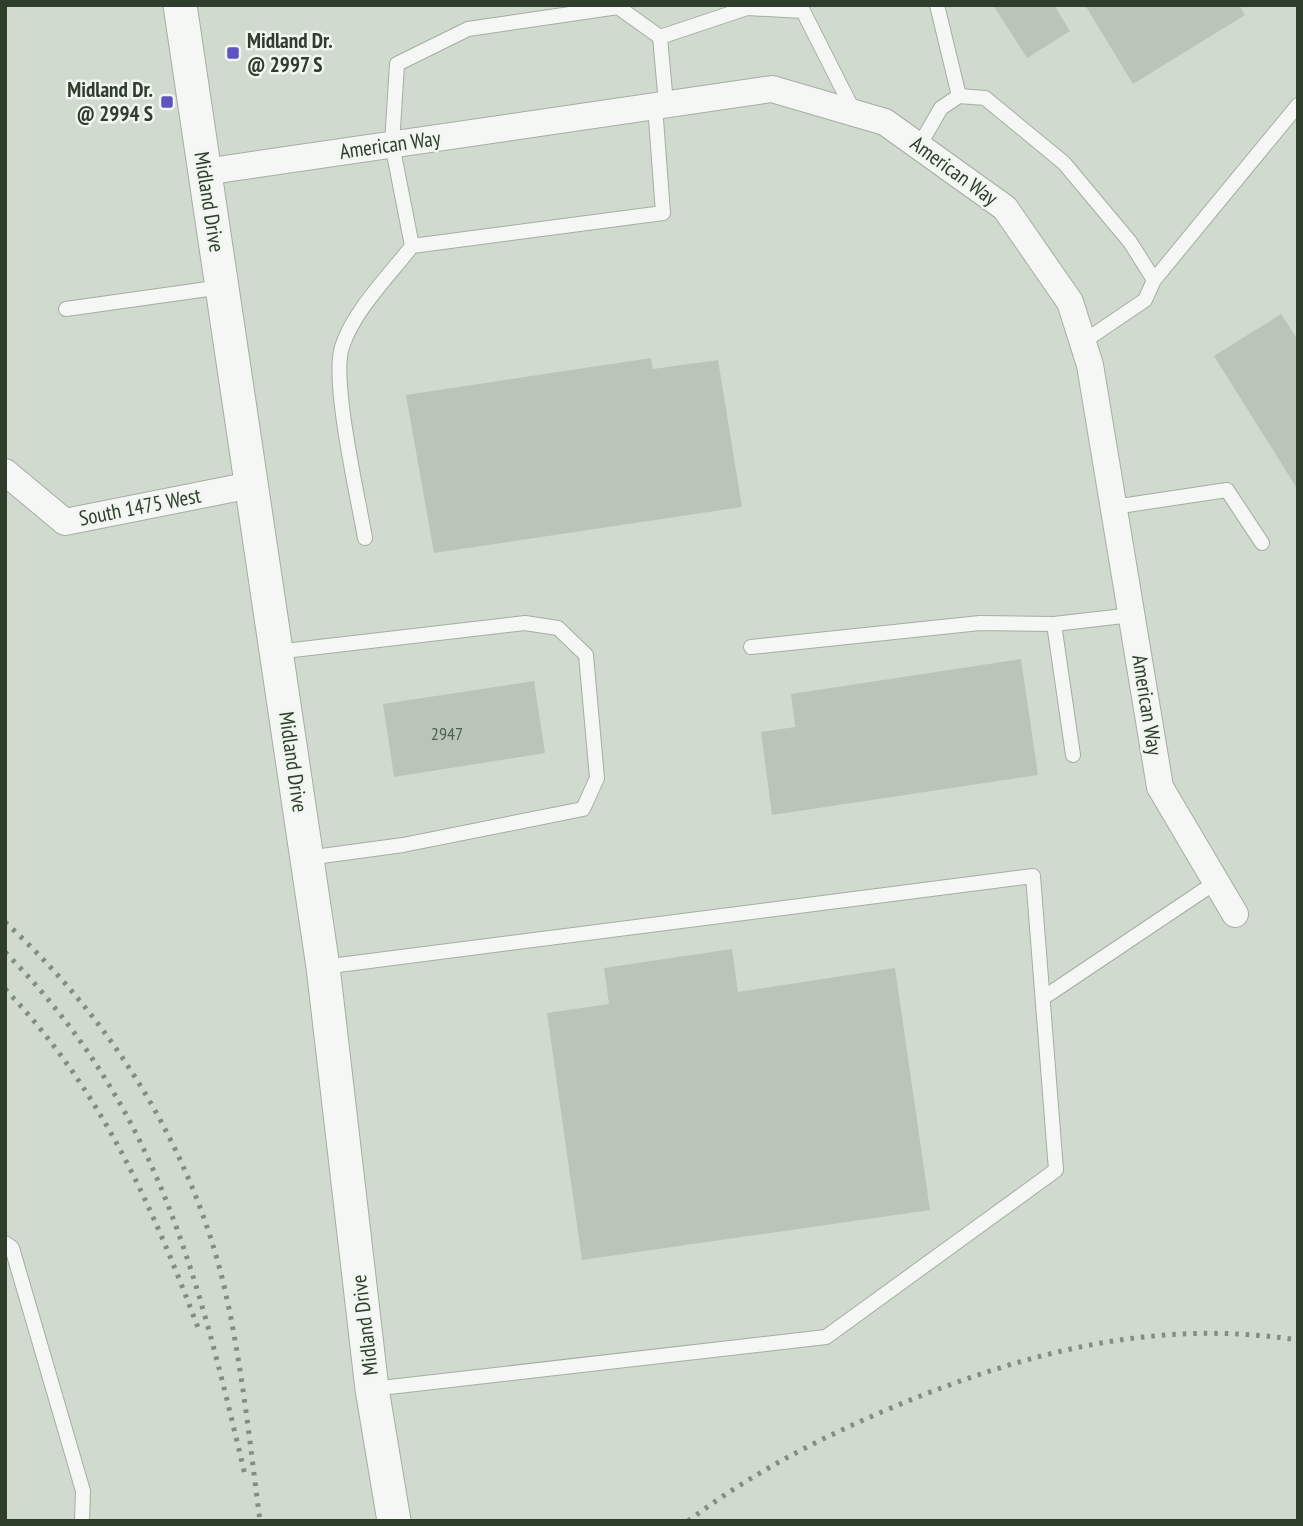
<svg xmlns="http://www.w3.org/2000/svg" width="1303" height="1526" font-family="'PT Sans Narrow',sans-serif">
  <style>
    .built { fill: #d1dacf }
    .building { fill: #bac5b9 }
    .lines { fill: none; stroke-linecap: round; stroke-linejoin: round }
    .service-casing { stroke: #a5aea3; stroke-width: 16 }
    .minor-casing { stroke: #a5aea3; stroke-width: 28 }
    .tertiary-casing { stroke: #a5aea3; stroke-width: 35 }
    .service { stroke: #f4f7f3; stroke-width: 14 }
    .minor { stroke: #f4f7f3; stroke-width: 26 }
    .tertiary { stroke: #f4f7f3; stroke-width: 33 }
    .rail { stroke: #7f907c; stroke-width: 5; stroke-dasharray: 3.5 7; stroke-linecap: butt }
    .poi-dot { fill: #5d53c1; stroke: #f1f6f1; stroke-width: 2.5 }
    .labels { text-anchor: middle; stroke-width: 5; stroke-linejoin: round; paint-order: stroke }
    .number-label { font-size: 18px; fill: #51604e }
    .poi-label { font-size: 21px; font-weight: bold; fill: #2e3e2b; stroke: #f1f6f1; text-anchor: start }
    .street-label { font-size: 21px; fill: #2e3e2b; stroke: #f1f6f1 }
  </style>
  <rect width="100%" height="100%" fill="#e2e8e1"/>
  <path class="built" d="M5 5H1298V1521H5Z"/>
  <path class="building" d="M993 5H1054L1070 31 1027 58Z
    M1085 5H1239L1245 15 1133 84Z
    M1281 314 1298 340V490L1214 356Z
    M651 358 653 369 718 360 742 507 434 553 406 395Z
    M1021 659 1038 775 772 815 761 732 795 727 791 694Z
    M534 681 545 753 394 777 383 704Z
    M732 949 738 992 895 968 930 1210 582 1260 547 1013 609 1004 604 968Z"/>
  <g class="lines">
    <defs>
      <path id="service" d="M937 5 959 96
        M660 37 747 8 803 11 854 112
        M655 106 663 213 412 246 392 144 397 64 468 29 618 7 660 37 666 104
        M919 146 941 108 959 96 985 98 1064 163 1130 242 1154 280 1145 300 1083 342
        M1154 280 1298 105
        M66 309 222 287
        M1114 507 1227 490 1262 543
        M365 538C358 497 331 381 342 347 354 310 389 276 412 246
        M751 647 980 623 1054 624
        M276 652 525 623 558 628 586 655 597 778 583 809 403 845 307 858
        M1073 755 1054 624 1132 615
        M323 967 1033 876 1056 1170 826 1337 372 1389
        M1043 998 1216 882
        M5 1243 12 1248 83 1491 82 1521"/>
      <path id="minor" d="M204 172 772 89 885 122 1005 208 1070 302 1090 365 1160 787 1235 914
        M5 472 65 522 251 485"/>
      <path id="tertiary" d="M180 5 323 967 372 1389 394 1521"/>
    </defs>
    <use href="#service" class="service-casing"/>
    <use href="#minor" class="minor-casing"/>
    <use href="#tertiary" class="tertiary-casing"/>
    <use href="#service" class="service"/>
    <use href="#minor" class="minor"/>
    <use href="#tertiary" class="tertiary"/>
    <path class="rail" d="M5 922C112 1020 192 1148 225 1290 242 1366 250 1444 260 1521
      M5 952C157 1106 197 1272 245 1475
      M5 989C101 1089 152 1205 200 1333
      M688 1521C752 1473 818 1439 891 1408 1022 1353 1154 1318 1298 1340"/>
  </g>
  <g class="poi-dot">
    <rect x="226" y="46" width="14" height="14" rx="3.5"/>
    <rect x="160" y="95" width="14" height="14" rx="3.5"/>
  </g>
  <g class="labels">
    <g class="number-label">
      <text x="447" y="740">2947</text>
    </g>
    <g class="poi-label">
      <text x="247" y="48">Midland Dr.<tspan x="247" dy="24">@ 2997 S</tspan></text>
      <text x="153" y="97" text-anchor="end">Midland Dr.<tspan x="153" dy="24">@ 2994 S</tspan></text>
    </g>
    <g class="street-label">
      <text transform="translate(390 145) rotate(-8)" y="7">American Way</text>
      <text transform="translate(954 171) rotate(36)" y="7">American Way</text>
      <text transform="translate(209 202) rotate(81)" y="7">Midland Drive</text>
      <text transform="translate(140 507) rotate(-11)" y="7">South 1475 West</text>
      <text transform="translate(1147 705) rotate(81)" y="7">American Way</text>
      <text transform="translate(293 762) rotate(82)" y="7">Midland Drive</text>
      <text transform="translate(365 1325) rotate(-97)" y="7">Midland Drive</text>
    </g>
  </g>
  <rect width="1303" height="1526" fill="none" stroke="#2e3e2b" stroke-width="14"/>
</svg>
